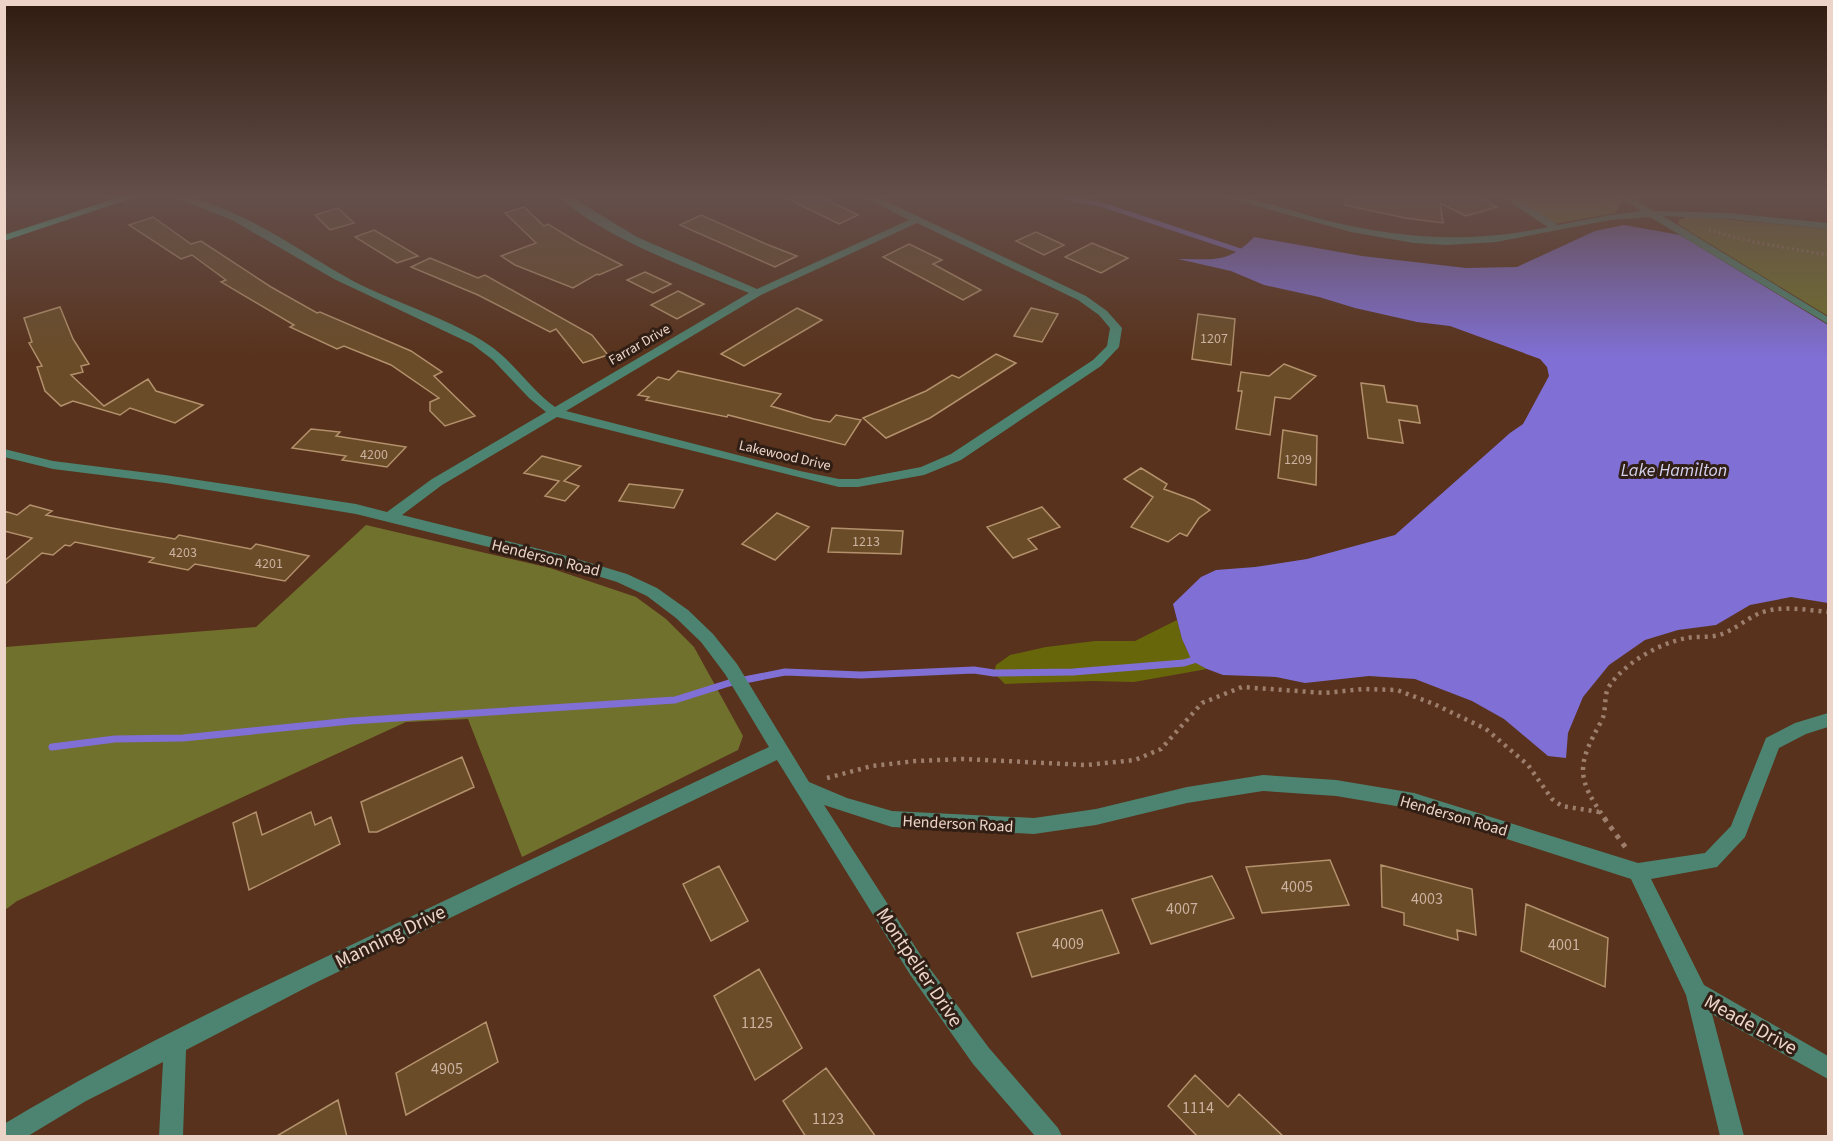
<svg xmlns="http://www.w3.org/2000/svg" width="1833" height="1141" font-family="'Source Sans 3',sans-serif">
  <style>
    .green { fill: #67660a }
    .forest { fill: #71712e }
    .water { fill: #806fd4 }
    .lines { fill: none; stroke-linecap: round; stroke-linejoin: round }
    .stream-far1 { stroke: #806fd4; stroke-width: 4.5 }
    .stream { stroke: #806fd4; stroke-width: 7 }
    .building { fill: #6a4c28; stroke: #b3916c; stroke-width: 1.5 }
    .path-far2 { stroke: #9d7d6b; stroke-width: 3; stroke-dasharray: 2 3; stroke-linecap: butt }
    .path-far1 { stroke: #9d7d6b; stroke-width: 4.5; stroke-dasharray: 3 5; stroke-linecap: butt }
    .path { stroke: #9d7d6b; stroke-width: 5; stroke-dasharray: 4.5 6; stroke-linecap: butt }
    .minor { fill: #4d8471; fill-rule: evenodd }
    .major { fill: #49caa3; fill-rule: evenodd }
    .labels { text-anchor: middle; stroke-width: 6; stroke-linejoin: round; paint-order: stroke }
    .number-label { font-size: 14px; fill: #ccb2a0 }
    .far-street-label { font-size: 14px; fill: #edd4c8; stroke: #311f15 }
    .street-label { font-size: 16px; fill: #edd4c8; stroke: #311f15 }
    .near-number-label { font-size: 16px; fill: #ccb2a0 }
    .water-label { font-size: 18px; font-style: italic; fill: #d3d1eb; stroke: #311f15 }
    .near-street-label { font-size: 20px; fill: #edd4c8; stroke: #311f15 }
  </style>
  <rect width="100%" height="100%" fill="#58321c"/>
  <path class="green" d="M1177 620C1183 643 1186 657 1207 669L1134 682 1092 681 1005 684 994 673 996 665 1010 655 1046 647 1095 641H1135Z"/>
  <path class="forest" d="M1510 197H1614L1622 202 1615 213 1554 224Z
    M1688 216 1828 229V316L1684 228 1678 224 1679 220Z
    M366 525 550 568 636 597 666 619 694 647 743 736 738 750 522 857 468 719 406 722 17 901 5 910V647L256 627Z"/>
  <path class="water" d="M1624 225 1680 235 1828 325V603L1791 597 1750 605 1716 625 1678 630 1645 640 1609 665 1583 697 1568 733 1566 758 1548 756 1504 719 1472 701 1415 679 1369 676 1305 683 1276 677 1223 675 1207 669 1192 661 1182 639 1173 604 1201 577 1216 570 1255 567 1307 559 1395 535 1510 433 1523 424 1549 376 1547 367 1540 359 1450 326 1417 322 1355 308 1319 297 1264 285 1231 271 1178 259C1213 259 1228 264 1254 237L1362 256 1466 268 1517 267 1595 231Z"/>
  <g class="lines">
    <path class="stream-far1" d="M1066 197 1103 205 1247 253"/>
    <path class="stream" d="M52 747 115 739 183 738 351 721 675 700 729 683 785 672 861 675 974 670 994 673 1073 672 1184 663 1200 658"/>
  </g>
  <path class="building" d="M784 197H821L858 215 839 224Z
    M1346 197H1477L1497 207 1466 216 1440 203 1443 223 1405 218 1345 205Z
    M524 207 544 226 548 224 579 243 622 265 599 275 597 274 573 288 515 265 501 256 536 243 505 213Z
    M338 208 354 223 330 230 315 215Z
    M701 215 766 244 797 256 775 267 680 225Z
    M153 217 191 244 201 241 271 287 317 313 320 312 411 351 442 372 434 376 475 416 445 426 430 411V402L439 398 391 365 344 346 337 349 290 327 294 325 221 282 226 280 192 255 181 259 129 225Z
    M374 230 418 256 397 263 355 237Z
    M1036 232 1064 245 1044 255 1016 241Z
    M1092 243 1128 258 1101 273 1065 257Z
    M909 244 942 260 933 264 981 290 963 300 883 257Z
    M430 258 478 278 485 275 592 335 608 355 583 363 556 329 550 332 478 295 411 267Z
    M645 272 671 284 653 293 627 280Z
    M678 291 704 304 677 319 651 305Z
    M60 307 73 339 89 364 81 366 83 372 71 375 104 406 148 379 156 391 203 405 175 423 130 408 120 415 73 401 61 406 45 391 37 367 42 366 29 343 32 342 24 318Z
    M797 308 822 320 744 366 721 354Z
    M1031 308 1058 314 1042 342 1014 336Z
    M1198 314 1235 319 1231 365 1192 359Z
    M996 354 1016 363 930 418 886 438 863 418 926 391 952 375 959 378Z
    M1284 364 1316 376 1290 399 1275 397 1270 435 1236 429 1242 391H1238L1241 372 1269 376Z
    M678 371 781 394 771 406 814 419 830 422 836 415 861 420 845 445 728 415 727 417 646 400 649 397 638 395 658 377 669 380Z
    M1361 383 1384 386 1387 402 1417 406 1420 423 1399 420 1403 443 1368 438Z
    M311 429 340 432 336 436 406 447 387 467 342 460 346 456 292 448Z
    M1283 430 1317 436 1316 485 1278 478Z
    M542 456 581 466 564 481 579 486 565 501 545 496 559 481 524 473Z
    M1141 468 1167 484 1164 489 1194 500 1210 510 1199 518 1187 536 1180 533 1168 542 1131 527 1153 497 1124 479Z
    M629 484 683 490 674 508 619 501Z
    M30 505 52 511 46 515 112 528 175 539 179 535 251 549 256 544 309 556 285 581 195 564 188 570 149 562 154 558 75 542 70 546 65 545 53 555 42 553 4 585V561L32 538 4 531V511L17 515Z
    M1042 507 1060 527 1028 539 1037 549 1013 558 987 527Z
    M777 513 809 527 775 560 742 544Z
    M832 528 903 531 901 554 828 552Z
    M462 757 474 787 377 832H369L361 802Z
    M256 812 262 835 311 812 315 825 331 817 340 844 249 890 233 823Z
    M1330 860 1349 905 1262 913 1246 867Z
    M1381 865 1472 889 1476 935 1457 930 1458 940 1404 925V913L1382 907Z
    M719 866 748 921 711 941 683 884Z
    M1212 876 1234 918 1151 944 1132 899Z
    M1526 904 1608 938 1605 987 1521 951Z
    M1102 910 1119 953 1032 977 1017 933Z
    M759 969 802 1048 755 1080 714 996Z
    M486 1022 498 1062 406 1115 396 1073Z
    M826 1068 876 1137H806L783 1101Z
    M1195 1075 1228 1107 1239 1094 1284 1137H1198L1168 1106Z
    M338 1100 347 1137H275Z"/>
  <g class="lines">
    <path class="path-far2" d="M1592 197 1612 204
      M1709 230 1753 242 1828 255"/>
    <path class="path-far1" d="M827 778 872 766 916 761 964 759 1086 765 1135 760 1161 749 1202 703 1242 687 1325 693 1363 689 1397 690 1434 704 1486 729 1528 765 1552 799 1562 806 1599 812
      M1606 820C1575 777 1577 765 1602 720 1607 709 1603 694 1610 685 1626 662 1660 643 1687 638 1697 636 1709 638 1719 635 1733 631 1746 619 1760 613 1781 605 1806 610 1828 612"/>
    <path class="path" d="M1604 818 1626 848"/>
    <path class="minor" d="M174 197C230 197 309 259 361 285 400 304 454 321 489 345 514 362 530 389 555 407L749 293C693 270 603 238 560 197H571L637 237 757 289 909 220 865 197H877L1086 296 1107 311 1122 328 1119 347 1101 366 961 460 924 475 858 487H839L557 417 442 485 402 515 567 556 627 574 657 588 688 610 713 634 737 664 809 782 847 798 892 811 1034 818 1096 809 1187 787 1263 775 1336 780 1414 793 1638 863 1705 853 1731 826 1766 738 1795 723 1828 713V727L1806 734 1779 748 1745 837 1717 867 1651 879 1704 985 1828 1056V1079L1712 1014 1744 1136H1720L1686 995 1631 879 1414 809 1336 796 1263 791 1187 803 1096 825 1034 834 892 827 824 805 925 962 989 1048 1058 1128 1062 1136H1035L973 1064 911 976 777 760 313 984 186 1050 183 1136H159L163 1062 86 1101 28 1136H4V1124C127 1050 258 989 387 928 515 867 642 807 769 747L725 674 701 642 676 618 647 596 617 582 565 566 356 514 165 483 53 469 4 457V449L53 461 165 475 356 504 387 512 432 479 546 412 529 398 493 360 472 344 334 279 232 220ZM917 223 1078 300 1099 315 1110 328 1107 346 1093 360 951 454 921 467 858 479H839L800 471 566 411 761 295Z
      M1224 197C1257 197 1290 211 1321 219 1400 239 1468 244 1548 227L1502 197H1514L1558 225 1610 215 1641 211 1620 197H1631L1653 211 1729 213 1828 223V229L1729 219 1663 216 1828 317V324L1650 217 1610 220 1496 242 1446 245 1414 243 1351 232Z"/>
    <path class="major" d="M120 197H135L4 241V235Z"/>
  </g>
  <linearGradient id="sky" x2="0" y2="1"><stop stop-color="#301c0f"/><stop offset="0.55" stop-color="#644f4b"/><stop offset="1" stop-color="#644f4b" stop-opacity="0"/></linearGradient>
  <rect width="1833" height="357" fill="url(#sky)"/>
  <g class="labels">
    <g class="number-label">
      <text x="1214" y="343">1207</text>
      <text x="374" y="459">4200</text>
      <text x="1298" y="464">1209</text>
      <text x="866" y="546">1213</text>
      <text x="183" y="557">4203</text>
      <text x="269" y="568">4201</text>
    </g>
    <g class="far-street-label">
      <text transform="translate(639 344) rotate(-30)" y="5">Farrar Drive</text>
      <text transform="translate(785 455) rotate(13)" y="5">Lakewood Drive</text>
    </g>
    <g class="street-label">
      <text transform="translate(546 557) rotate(14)" y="6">Henderson Road</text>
      <text transform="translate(1454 815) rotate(16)" y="6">Henderson Road</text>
      <text transform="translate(958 823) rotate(3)" y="6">Henderson Road</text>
    </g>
    <g class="near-number-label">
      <text x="1297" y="892">4005</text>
      <text x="1427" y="904">4003</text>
      <text x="1182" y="914">4007</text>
      <text x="1068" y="949">4009</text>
      <text x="1564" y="950">4001</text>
      <text x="757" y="1028">1125</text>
      <text x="447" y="1074">4905</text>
      <text x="1198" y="1113">1114</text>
      <text x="828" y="1124">1123</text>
    </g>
    <g class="water-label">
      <text x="1674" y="476">Lake Hamilton</text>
    </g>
    <g class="near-street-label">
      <text transform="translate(390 936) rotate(-26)" y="7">Manning Drive</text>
      <text transform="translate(920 967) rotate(56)" y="7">Montpelier Drive</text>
      <text transform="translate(1751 1024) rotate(29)" y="7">Meade Drive</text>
    </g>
  </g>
  <rect width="1833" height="1141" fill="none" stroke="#edd4c8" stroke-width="12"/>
</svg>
